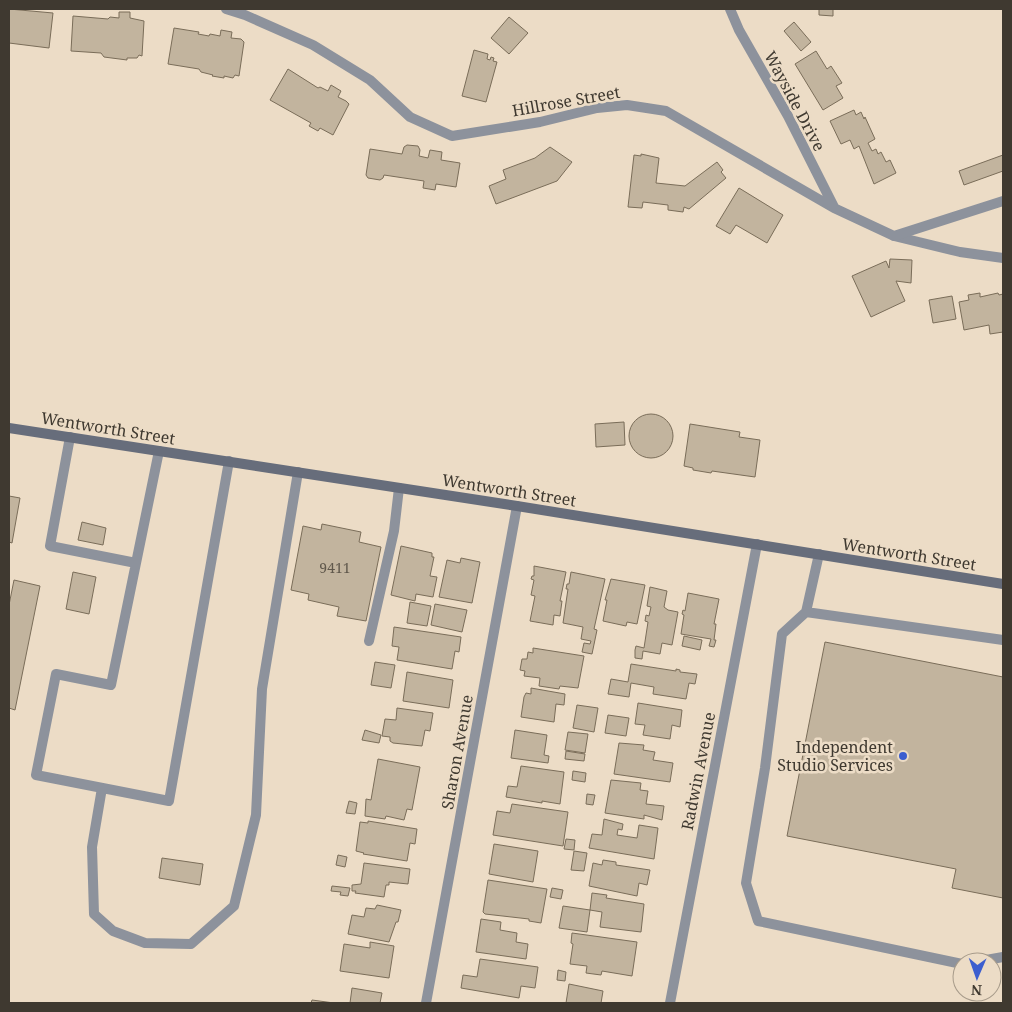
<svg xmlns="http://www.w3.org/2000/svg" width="1012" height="1012" font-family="'Noto Serif',serif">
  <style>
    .building { fill: #c2b49e; stroke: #7a6d59 }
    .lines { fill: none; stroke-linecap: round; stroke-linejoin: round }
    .lane { stroke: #8d929c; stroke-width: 10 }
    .street { stroke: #8d929c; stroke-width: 10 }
    .secondary { stroke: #676d7b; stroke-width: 10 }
    .poi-dot { fill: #3c5ecf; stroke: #ecdcc6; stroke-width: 2 }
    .labels { text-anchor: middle; stroke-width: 5; stroke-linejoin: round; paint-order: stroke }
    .number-label { font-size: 14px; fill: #60584c }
    .street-label { font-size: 16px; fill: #3f3930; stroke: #ecdcc6 }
    .poi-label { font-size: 16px; fill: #3f3930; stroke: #ecdcc6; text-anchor: end }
  </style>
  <rect width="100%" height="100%" fill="#ecdcc6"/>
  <path class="building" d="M9 9 53 13 49 48 9 43Z
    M819 9H833V16L819 15Z
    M119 12H130V18L144 21 142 56 139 55 137 58H127V60L104 57 101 53 71 51 73 16 108 19 110 17 119 18Z
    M509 17 528 33 509 54 491 38Z
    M794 22 811 42 801 51 784 31Z
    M174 28 199 32 198 34 209 36 210 34 220 36 221 30 232 32 231 38 241 39 244 42 239 76 235 75 233 78 224 76V78L212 76 213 75 201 72 199 69 168 64Z
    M474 50 488 54 487 59 490 60 491 57 494 58 493 61 497 62 486 102 462 96Z
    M816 51 827 69 831 66 842 83 836 86 843 98 823 110 795 64Z
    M288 69 318 88 320 87 328 91 331 85 341 91 338 97 346 101 349 104 333 135 320 128 318 131 309 126 311 123 270 100Z
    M854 110 856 115 861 112 864 119 865 117 875 139 868 143 872 151 876 149 878 154 881 152 886 162 890 160 896 173 874 184 859 146 854 149 850 140 841 144 830 121Z
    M407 145 418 146 420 150 419 156 428 158 430 150 442 152 441 160 460 163 456 187 436 184 435 190 423 188 424 181 384 175 383 178 380 180 368 178 366 175 370 149 402 154 404 147Z
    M550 147 572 162 557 181 496 204 489 186 506 179 503 170 535 158Z
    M641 154 659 158 656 183 685 186 717 162 723 170 721 172 726 178 689 209 684 207 683 212 668 210V205L643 202 642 208 628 207 634 155 641 156Z
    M1003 155V171L964 185 959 171Z
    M739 188 783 215 767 243 736 225 730 234 716 226Z
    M890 259 912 260 911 283 896 281 905 301 871 317 852 276 886 261 889 268Z
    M980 293V297L998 293 999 295 1003 294V332L990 334 989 325 964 330 959 302 969 300 968 295Z
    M952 296 956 319 933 323 929 300Z
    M629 436a22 22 0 1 1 44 0a22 22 0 1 1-44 0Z
    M624 422 625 445 596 447 595 424Z
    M690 424 740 432 739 437 760 440 755 477 712 471 711 473 693 470V468L684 466Z
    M9 496 20 498 12 543 9 542Z
    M82 522 106 528 103 545 78 540Z
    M322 524 361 532 359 542 381 547 366 621 337 616 339 607 308 600 309 594 291 590 303 526 321 530Z
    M401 546 432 553V557H434L430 576 437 577 433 597 416 594 415 601 391 595Z
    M461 558 480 562 472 603 439 597 447 560 460 563Z
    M534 566 566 572 560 601H562L560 616 554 615 553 625 530 621 535 596 531 595 534 580 531 579 532 576H534Z
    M73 572 96 577 89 614 66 609Z
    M571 572 605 579 594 629 597 630 592 654 582 652 584 643 590 644 591 641 581 639 583 627 563 623 568 589H566L567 584H569Z
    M611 579 645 585 637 624 627 622 626 626 603 621 607 600H605Z
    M14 580 40 586 15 710 9 708V605Z
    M650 587 667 591 664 607 668 610 678 612 672 645 662 643 660 654 643 651 642 659 635 658V650L636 646 644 648 648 622 645 621 646 615 649 616 651 607 647 606Z
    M688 593 719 599 714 624H716L714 640H716L714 647 709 646 711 639 681 634 684 615 682 614 683 610 685 611Z
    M410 602 431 606 427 626 407 623Z
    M435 604 467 610 462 632 431 625Z
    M394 627 461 637 459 652 455 651 452 669 397 660 399 647 392 646Z
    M684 636 702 640 700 650 682 646Z
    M825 642 1003 677V898L952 888 956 869 787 836Z
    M533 648 584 656 578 688 560 686 559 689 539 686 540 678 524 676 525 671 520 670 522 659H527L528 652 533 653Z
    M375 662 395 665 391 688 371 685Z
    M631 664 676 671V669L680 670V672L697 674 695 684 689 683 686 699 653 694 654 687 631 683 629 697 608 694 611 679 628 682Z
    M407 672 453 680 449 708 403 701Z
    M531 688 565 694 564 705 556 704 554 722 521 717 524 697 526 693 531 694Z
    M638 703 682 710 680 727 672 725 670 739 643 735 645 725 635 724Z
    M577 705 598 708 594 732 573 728Z
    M397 708 433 713 430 731 425 730 422 746 393 743 390 741V737L382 736 385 719 396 720Z
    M608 715 629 718 626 736 605 733Z
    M365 730 381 735 379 743 362 740Z
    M515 730 547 735 544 755 549 756 548 763 511 758Z
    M568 732 588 734 585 753 565 750Z
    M619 743 644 745 643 750 655 752 653 760 673 763 670 782 614 774Z
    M566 751 585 754 584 761 565 759Z
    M378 759 420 767 412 810 407 809 404 820 386 816 385 819 365 816 366 799 371 800Z
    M521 766 564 772 560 804 542 801V803L506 797 508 786 517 787Z
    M573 771 586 773 585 782 572 780Z
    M611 780 641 783 640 790 648 791 646 804 664 806 662 820 644 815V819L605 813Z
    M587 794 595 795 593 805 586 804Z
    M349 801 357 803 355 814 346 813Z
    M512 804 568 812 563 846 493 835 497 811 510 813Z
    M604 819 623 824 622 830 618 829 617 835 637 838 639 825 658 828 654 859 589 848 592 834 602 835Z
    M368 821 417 829 415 844 410 843 407 861 363 854 364 853 356 851 360 822 368 823Z
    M566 839 575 840 574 850 564 849Z
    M494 844 538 851 533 882 489 874Z
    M574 851 587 853 584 871 571 870Z
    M338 855 347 857 345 867 336 865Z
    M162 858 203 864 200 885 159 878Z
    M603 860 616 862V865L650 870 647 885 639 883 637 896 589 886 593 863 602 865Z
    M364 863 410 869 408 884 389 882V885H386L384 897 355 893 356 891H352V885L361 884Z
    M488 880 547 889 541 923 529 921V919L485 914 483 912Z
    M332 886 350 888 348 896 340 895 341 892 331 891Z
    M552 888 563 890 561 899 550 897Z
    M592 893 607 895 606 898 644 904 641 932 600 927 602 912 590 910 587 932 559 928 563 906 590 910Z
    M377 905 401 910 398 922H396L389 942 348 934 352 915 364 917 366 908 375 909Z
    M481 919 501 922 500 930 517 933 516 942 528 944 526 959 476 952Z
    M572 933 637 942 632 976 602 971 601 975 586 973 587 966 570 964 573 944 571 943Z
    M370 942 394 946 389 978 340 971 344 944 370 948Z
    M480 959 538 967 535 988 521 986 519 998 461 988 463 975 477 977Z
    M558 970 566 972 565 981 557 980Z
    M569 984 603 991 601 1003H566Z
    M352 988 382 993 380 1003H350Z
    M312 1000 334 1003H311Z"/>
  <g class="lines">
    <path class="lane" d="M894 236 960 252 1003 258
      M70 437 50 546 136 563
      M159 451 111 685 56 674 36 775 169 801 229 461
      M819 554 806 612 782 634 765 768 746 883 758 921 962 964
      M806 612 1003 640
      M369 641 394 531 399 488
      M102 788 92 847 94 914 113 931 145 943 191 944 234 906 256 815 262 689 298 472
      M975 962 1003 957"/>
    <path class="street" d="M226 9 245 15 313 45 370 80 410 117 452 136 540 122 597 108 627 105 666 111 834 208 894 236 1003 201
      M730 9 739 30 788 116 834 207
      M426 1003 517 506
      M670 1003 757 544"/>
    <path class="secondary" d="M9 428 517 506 1003 584"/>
  </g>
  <circle class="poi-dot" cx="903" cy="756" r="5"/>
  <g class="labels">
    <g class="number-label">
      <text x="335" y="573">9411</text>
    </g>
    <g class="street-label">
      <text transform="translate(566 101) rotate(-10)" y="6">Hillrose Street</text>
      <text transform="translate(795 101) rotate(62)" y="6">Wayside Drive</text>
      <text transform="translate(108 428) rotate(9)" y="6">Wentworth Street</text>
      <text transform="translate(509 490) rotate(9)" y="6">Wentworth Street</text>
      <text transform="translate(909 554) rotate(9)" y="6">Wentworth Street</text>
      <text transform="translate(457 752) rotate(-80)" y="6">Sharon Avenue</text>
      <text transform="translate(698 771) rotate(-79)" y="6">Radwin Avenue</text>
    </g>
    <g class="poi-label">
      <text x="893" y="753">Independent<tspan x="893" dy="18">Studio Services</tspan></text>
    </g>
  </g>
  <rect width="1012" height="1012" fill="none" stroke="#3f3930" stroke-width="20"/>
  <g transform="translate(977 977) rotate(182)"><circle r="24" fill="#ecdcc6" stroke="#a79b8a"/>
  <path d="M0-4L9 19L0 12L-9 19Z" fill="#3c5ecf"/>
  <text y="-8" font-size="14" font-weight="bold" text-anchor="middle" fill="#3f3930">N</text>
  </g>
</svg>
